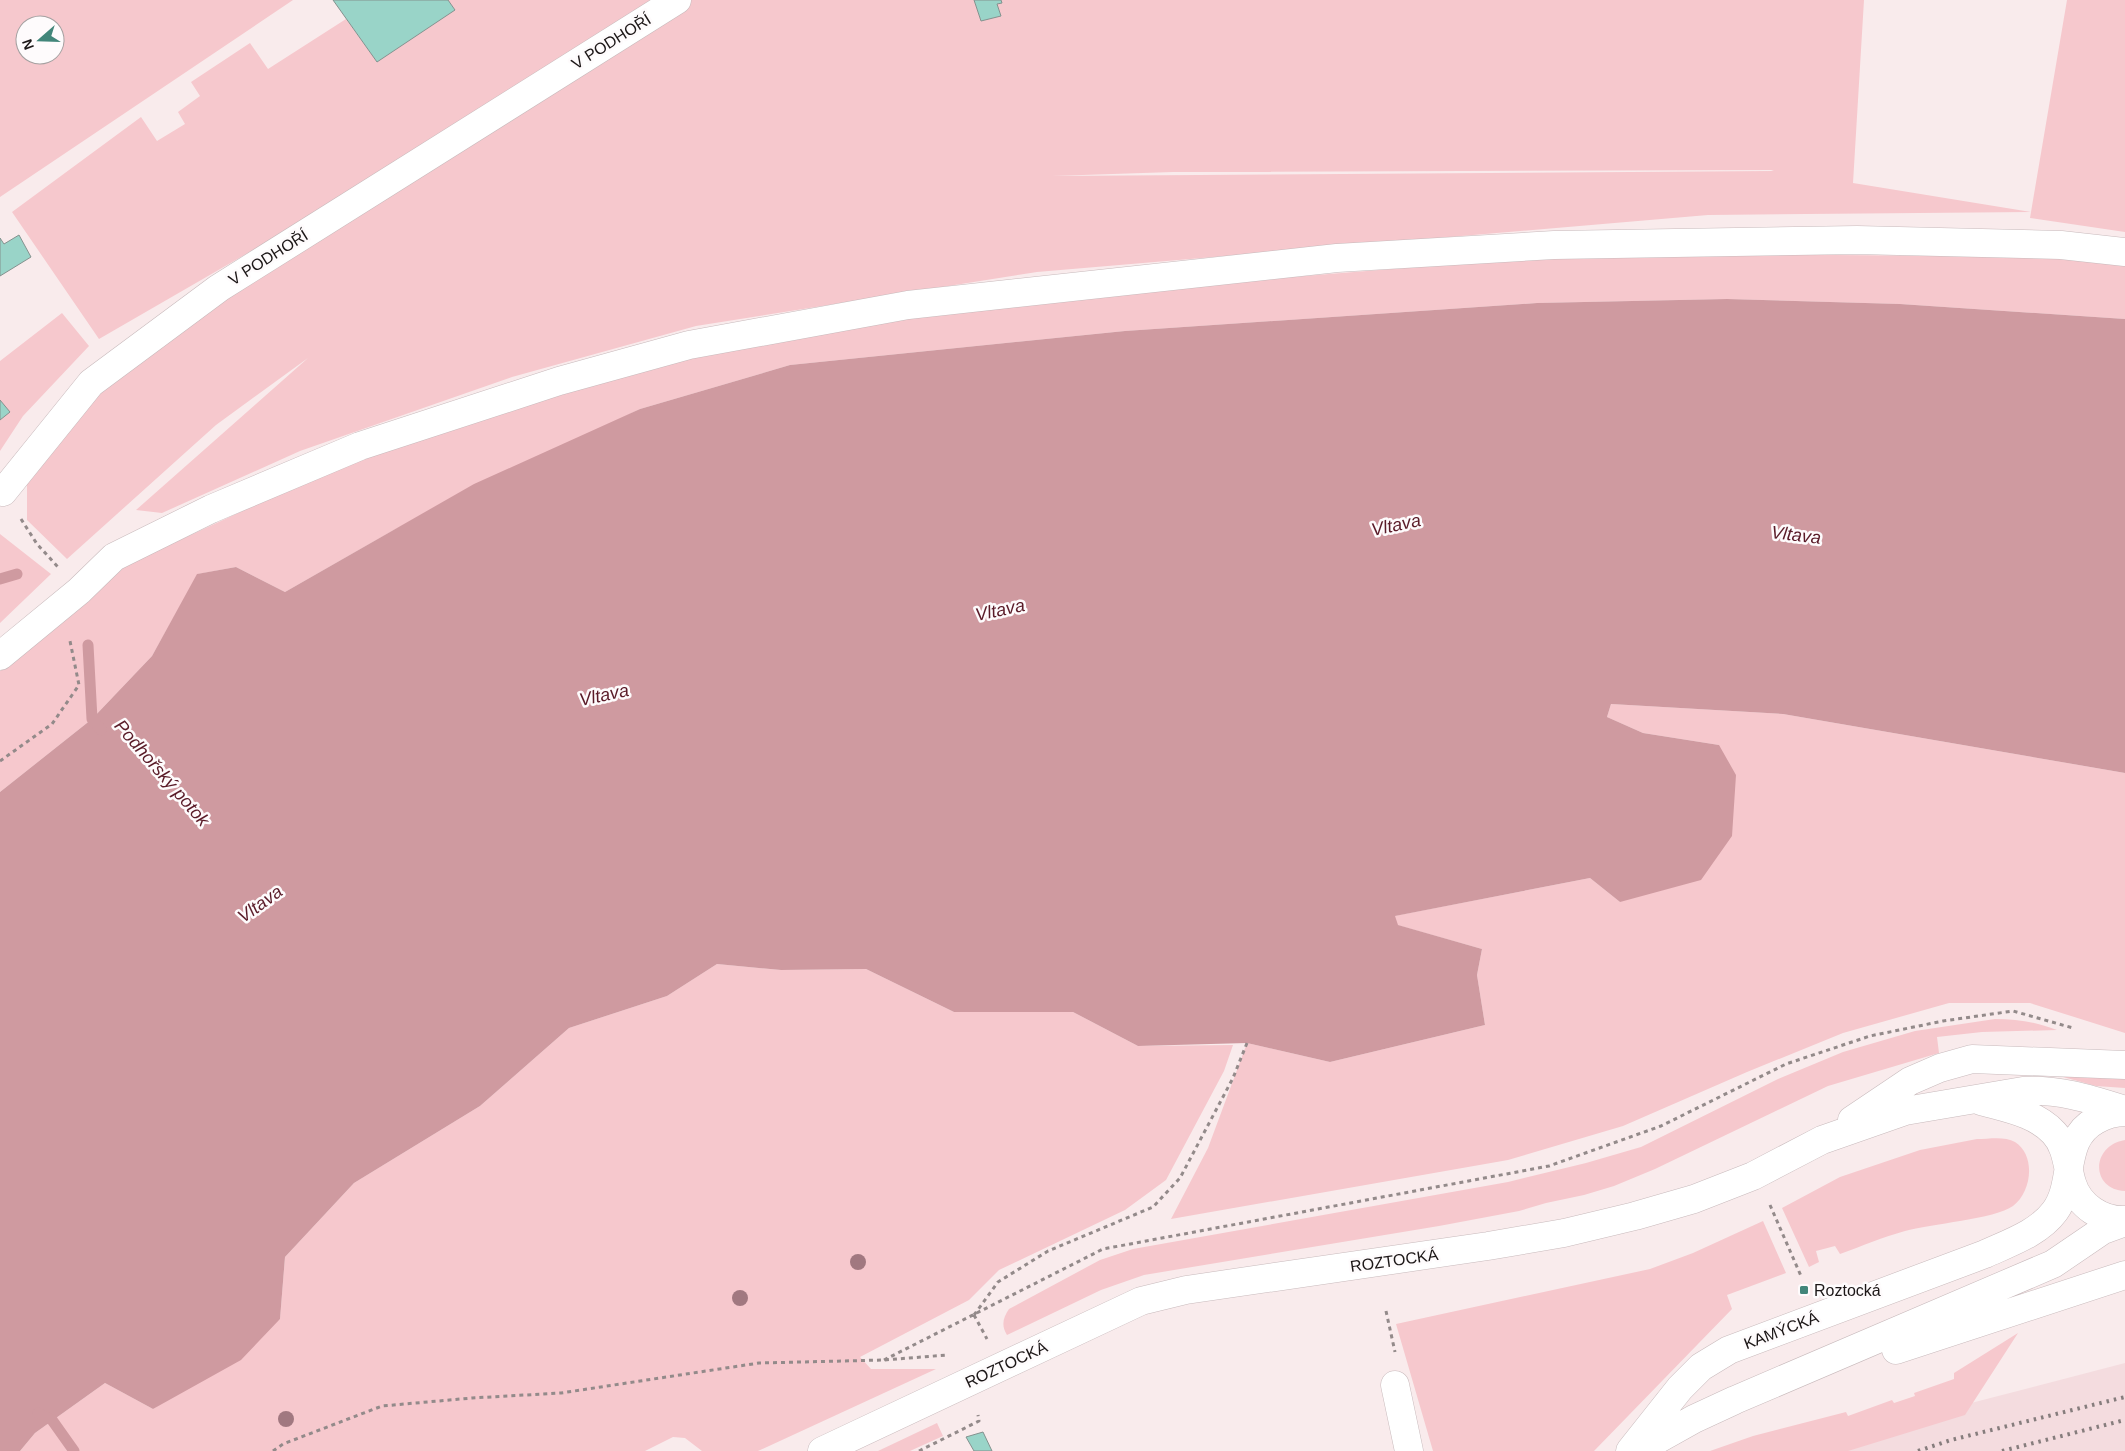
<svg xmlns="http://www.w3.org/2000/svg" width="2125" height="1451" font-family="Arial,sans-serif">
  <style>
    .built { fill: #f4dcdf }
    .green { fill: #f6c8cd; fill-rule: evenodd }
    .water { fill: #cf9aa0 }
    .lines { fill: none; stroke-linecap: round; stroke-linejoin: round }
    .stream { stroke: #cf9aa0; stroke-width: 11 }
    .building { fill: #99d4c8; stroke: #84918e }
    .street-casing { stroke: #c8babc; stroke-width: 29 }
    .secondary-casing { stroke: #c8babc; stroke-width: 29 }
    .path { stroke: #938a8a; stroke-width: 3; stroke-dasharray: 4 4; stroke-linecap: butt }
    .street { stroke: #fff; stroke-width: 28 }
    .secondary { stroke: #fff; stroke-width: 28 }
    .rail { stroke: #867d7d; stroke-width: 4; stroke-dasharray: 2.5 5; stroke-linecap: butt }
    .tree { fill: #a17880 }
    .poi-dot { fill: #42867a; stroke: #fefbfc; stroke-width: 2 }
    .labels { text-anchor: middle; stroke-width: 5; stroke-linejoin: round; paint-order: stroke }
    .street-label { font-size: 16px; fill: #1c1717; stroke: #fefbfc }
    .poi-label { font-size: 16px; fill: #1c1717; stroke: #fefbfc; text-anchor: start }
    .water-label { font-size: 18px; font-style: italic; fill: #5a1b28; stroke: #fefbfc }
  </style>
  <rect width="100%" height="100%" fill="#f9ebec"/>
  <path class="built" d="M2125 1363V1451H1812L1944 1410Z"/>
  <path class="green" d="M0 0H293L0 197ZM25 25H55V55H25Z
    M448 0H658L350 194 99 339 12 212 141 117 157 141 185 124 178 112 200 96 191 82 250 43 268 69 346 19 377 62 455 10Z
    M690 0H974L981 21 1001 16 997 4 1002 3 1001 0H1864L1853 183 2031 212 2067 0H2125V232L2030 218 2031 212 1708 215 1037 272 696 326 512 377 300 451 162 513 136 510 308 358 216 425 67 559 27 520V484L70 419 113 374 249 283ZM1771 170 1774 171 1052 176 1173 172Z
    M1592 253 2054 257 2125 264V319L1900 304 1727 299 1537 303 1125 331 790 365 640 409 392 531 285 592 236 567 198 574 152 656 92 719 0 792V671L124 566 363 455 691 352 911 313 1117 291Z
    M62 313 89 346 23 416 0 451V420L9 412 0 400V361Z
    M0 534 51 574 0 623Z
    M1611 704 1783 714 2125 773V1033L2030 1003H1949L1843 1033 1747 1072 1623 1126 1508 1160 1171 1219 1208 1148 1247 1043 1330 1062 1485 1025 1477 975 1482 949 1397 925 1394 916 1590 878 1620 902 1719 745 1643 733 1607 717Z
    M717 964 781 970 866 969 954 1012H1073L1138 1046 1233 1045 1224 1071 1166 1180 1125 1210 999 1270 969 1300 860 1357 871 1369H936L758 1451H702L685 1438 673 1437 645 1451H20L35 1433 105 1383 153 1409 280 1319 285 1257 354 1183 480 1106 569 1028 667 996Z
    M1995 1019C2018 1019 2036 1022 2057 1030L1982 1032 1937 1037 1939 1053 1828 1086 1655 1169 1614 1186 1584 1195 1546 1203 1519 1211 1439 1226 1144 1275 1101 1290 1007 1335C1001 1325 1003 1318 1009 1309L1100 1260 1133 1249 1508 1182 1586 1163 1641 1147 1778 1079 1843 1052 1915 1031Z
    M2064 1073 2125 1078V1088L2096 1086 2063 1077Z
    M1977 1139C1989 1139 2005 1136 2015 1142 2036 1155 2032 1192 2013 1206 1995 1219 1930 1224 1905 1231 1883 1237 1862 1246 1840 1254L1835 1246 1816 1251 1819 1262 1809 1267 1782 1208 1840 1177 1920 1150Z
    M2125 1140V1191C2091 1190 2090 1146 2125 1140Z
    M1763 1221 1786 1273 1727 1295 1732 1309 1594 1451H1433L1396 1324 1650 1269 1693 1253Z
    M2018 1333 1965 1415 1848 1451H1710L1753 1436 1846 1412 1848 1416 1892 1400 1894 1403 1915 1396 1914 1393 1954 1379V1373Z
    M937 1423 943 1436 910 1451H878Z"/>
  <path class="water" d="M1727 299 1900 304 2125 319V773L1783 714 1611 704 1607 717 1643 733 1719 745 1736 775 1732 836 1701 880 1620 902 1590 878 1395 916 1398 925 1482 949 1477 975 1485 1025 1330 1062 1247 1043 1138 1046 1073 1012H954L866 969 781 970 717 964 667 996 569 1028 480 1106 354 1183 285 1257 280 1319 241 1360 153 1409 105 1383 35 1433 20 1451H0V792L92 719 152 656 197 574 236 567 285 592 474 484 640 409 790 365 1125 331 1537 303Z"/>
  <g class="lines">
    <path class="stream" d="M0 579 17 574
      M88 645 92 719 101 730
      M38 1413 52 1420 74 1451"/>
  </g>
  <path class="building" d="M333 0H448L455 10 377 62Z
    M974 0H1001L1002 3 997 4 1001 16 981 21Z
    M19 235 31 257 0 276V238L4 244Z
    M0 400 10 412 0 420Z
    M983 1432 992 1451H974L966 1437Z"/>
  <g class="lines">
    <defs>
      <path id="street" d="M3 492 91 383 219 288 677 0
        M0 656 79 591 114 557 211 509 360 446 559 381 689 345 908 305 1337 258 1554 245 1857 240 2061 245 2125 252
        M1395 1385 1409 1451"/>
      <path id="secondary" d="M1981 1101C2005 1108 2036 1113 2054 1133 2067 1147 2067 1167 2072 1183 2079 1206 2102 1221 2125 1220
        M1852 1120 1910 1081 1940 1068 1972 1059 2125 1065
        M1896 1350 2125 1275
        M822 1451 1141 1301 1186 1290 1488 1246 1564 1233 1635 1216 1694 1199 1753 1176 1822 1140 1905 1111 2023 1091C2060 1089 2090 1099 2125 1110
        M1630 1451 1680 1388 1701 1367 1729 1350 1985 1254C2009 1243 2039 1233 2055 1211 2076 1182 2060 1140 2096 1120 2105 1115 2115 1112 2125 1112
        M1637 1451 1694 1419 1735 1400 2053 1264 2103 1230 2125 1222"/>
    </defs>
    <use href="#street" class="street-casing"/>
    <use href="#secondary" class="secondary-casing"/>
    <path class="path" d="M21 519 37 544 58 567
      M0 761 52 724 79 685 70 641
      M1770 1205 1801 1276
      M1386 1311 1395 1352
      M974 1315 998 1282 1048 1251 1153 1207 1180 1178 1233 1078 1247 1043
      M974 1315 987 1339
      M884 1360 1103 1249 1549 1166 1661 1126 1786 1064 1870 1036 1943 1021 2013 1011 2073 1028
      M273 1451 283 1444 382 1406 472 1398 561 1393 759 1363 884 1360 947 1355
      M919 1451 979 1421 978 1415"/>
    <use href="#street" class="street"/>
    <use href="#secondary" class="secondary"/>
    <path class="rail" d="M1918 1451 1951 1440 2125 1397
      M2002 1451 2125 1420"/>
  </g>
  <g class="tree">
    <circle cx="858" cy="1262" r="8"/>
    <circle cx="740" cy="1298" r="8"/>
    <circle cx="286" cy="1419" r="8"/>
  </g>
  <rect class="poi-dot" x="1799" y="1285" width="10" height="10" rx="2.5"/>
  <g class="labels">
    <g class="street-label">
      <text transform="translate(611 41) rotate(-32)" y="6">V PODHOŘÍ</text>
      <text transform="translate(268 257) rotate(-32)" y="6">V PODHOŘÍ</text>
      <text transform="translate(1394 1260) rotate(-8)" y="6">ROZTOCKÁ</text>
      <text transform="translate(1781 1330) rotate(-21)" y="6">KAMÝCKÁ</text>
      <text transform="translate(1006 1364) rotate(-25)" y="6">ROZTOCKÁ</text>
    </g>
    <g class="poi-label">
      <text x="1814" y="1296">Roztocká</text>
    </g>
    <g class="water-label">
      <text transform="translate(1396 525) rotate(-12)" y="6">Vltava</text>
      <text transform="translate(1796 535) rotate(7)" y="6">Vltava</text>
      <text transform="translate(1000 610) rotate(-12)" y="6">Vltava</text>
      <text transform="translate(604 695) rotate(-12)" y="6">Vltava</text>
      <text transform="translate(162 773) rotate(49)" y="6">Podhořský potok</text>
      <text transform="translate(260 904) rotate(-36)" y="6">Vltava</text>
    </g>
  </g>
  <g transform="translate(40 40) rotate(250)"><circle r="24" fill="#fefbfc" stroke="#a4a0a0"/>
  <path d="M0-4L9 19L0 12L-9 19Z" fill="#42867a"/>
  <text y="-8" font-size="14" font-weight="bold" text-anchor="middle" fill="#1c1717">N</text>
  </g>
</svg>
